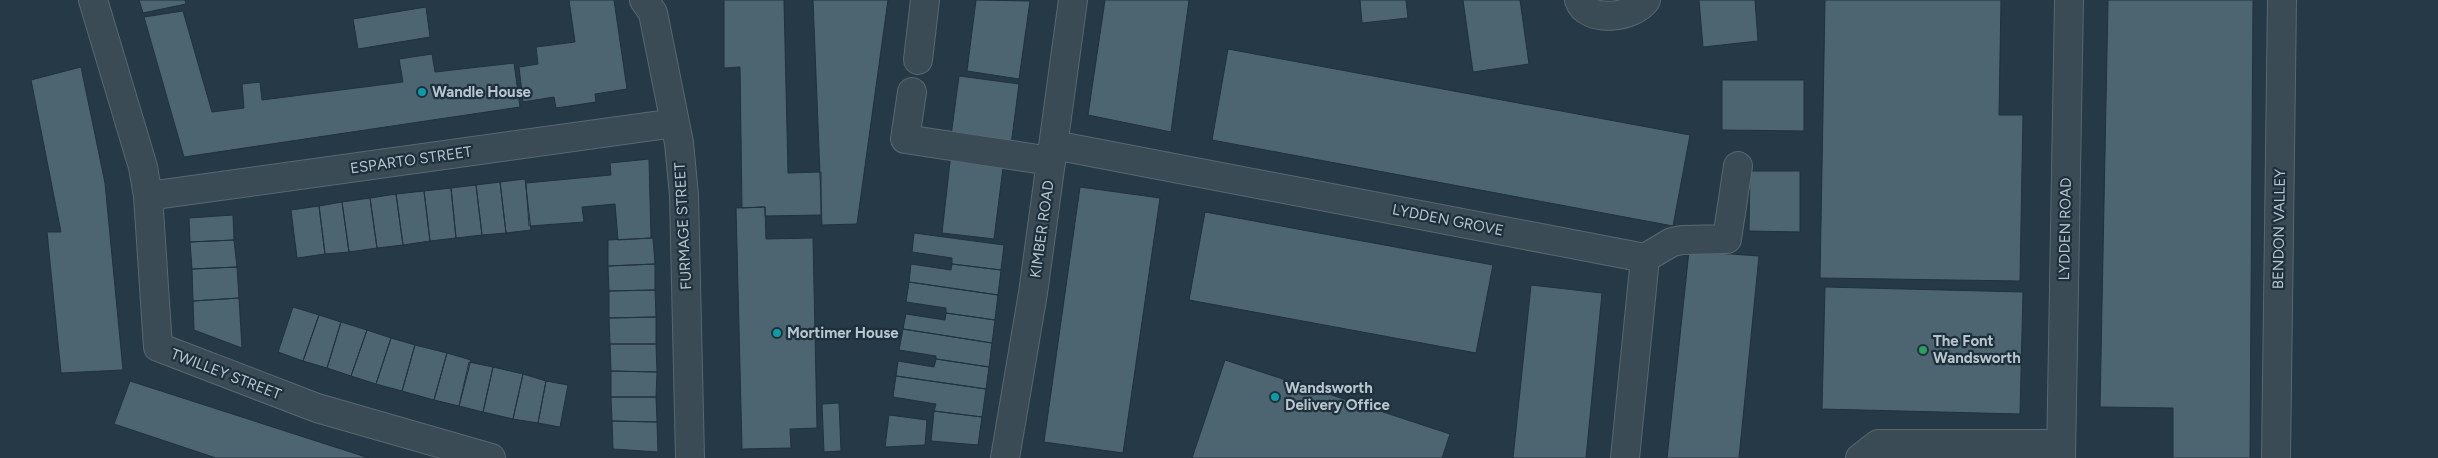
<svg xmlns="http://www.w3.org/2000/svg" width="2438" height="458" font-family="Figtree,sans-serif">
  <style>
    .building { fill: #4d6471; stroke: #20323d }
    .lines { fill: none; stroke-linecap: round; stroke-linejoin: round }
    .minor-casing { stroke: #586872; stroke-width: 30 }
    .minor { stroke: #3a4b55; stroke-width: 28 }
    .culture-dot { fill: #0f9aa8; stroke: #1e303b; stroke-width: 2 }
    .leisure-dot { fill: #2e9e5b; stroke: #1e303b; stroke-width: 2 }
    .labels { text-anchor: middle; stroke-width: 4.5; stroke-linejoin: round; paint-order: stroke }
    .poi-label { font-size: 15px; font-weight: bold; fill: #b8c5ce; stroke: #1e303b; text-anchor: start }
    .street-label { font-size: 15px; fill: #b8c5ce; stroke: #1e303b }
  </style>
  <rect width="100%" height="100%" fill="#253a46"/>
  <path class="building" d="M139 0H185L186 4 143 13Z
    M569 0H614L627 89 595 94 596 102 556 108 554 97 523 102 519 67 538 64 536 47 575 42Z
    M724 0H784L788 173 821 172V215L765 216V207L742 208 740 67 724 68Z
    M813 0H888L857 224 822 225Z
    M976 0 1030 1 1019 79 967 71Z
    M1105 0H1189L1171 132 1088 115Z
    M1360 0H1406L1408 18 1362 23Z
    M1463 0H1520L1529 64 1473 72Z
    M1699 0H1755L1758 41 1703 47Z
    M1825 0H2001L1999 115H2023L2020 281 1820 278Z
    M2108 0H2253L2250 458H2173V408L2100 407Z
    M426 7 430 37 358 49 353 19Z
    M183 11 212 112 244 108 242 84 260 82 262 100 403 82 399 59 432 54 435 72 514 63 520 107 184 157 144 17Z
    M1228 49 1690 135 1673 226 1212 140Z
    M81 67 105 183 123 370 61 373 47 232H61L31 80Z
    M959 76 1019 84 1011 145 951 136Z
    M1722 80H1804V131L1722 130Z
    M951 153 1004 160 994 239 942 233Z
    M649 159 651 238 618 240 615 204 582 207 584 222 529 226 526 183 611 175 610 163Z
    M1750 171H1800V232L1749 231Z
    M525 179 531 230 506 233 500 182Z
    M500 182 506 233 482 235 476 185Z
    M476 185 482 235 456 238 451 188Z
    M1080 187 1160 198 1123 453 1044 442Z
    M451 188 456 238 430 241 424 191Z
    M424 191 430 241 403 245 396 194Z
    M396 194 403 245 377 248 370 198Z
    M370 198 377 248 349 252 342 202Z
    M342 202 349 252 325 254 319 206Z
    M319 206 325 254 297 258 291 210Z
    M765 207 766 239 813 238 817 428 790 429 791 448 742 449 736 208Z
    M1205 212 1493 265 1476 353 1189 300Z
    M233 215 234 240 190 242 189 218Z
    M914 233 1004 245 1001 270 952 264V258L912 252Z
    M653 238 655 264 608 266V240Z
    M234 240 237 267 192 269 190 242Z
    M1689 251 1759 256 1739 458H1667Z
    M655 264V290L609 291 608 266Z
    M911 264 951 270 952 264 1001 270 998 295 909 282Z
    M237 267 239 298 193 301 192 269Z
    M909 282 998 295 995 320 946 313V308L906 302Z
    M1531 285 1602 293 1586 458H1513Z
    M1825 287 2023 292 2020 414 1822 409Z
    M655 290 656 317 609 318V291Z
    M239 298 242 348 194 330 193 301Z
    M293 307 319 315 303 361 278 352Z
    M946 313 995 320 992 343 903 329 906 314 945 320Z
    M319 315 341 322 327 368 303 361Z
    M656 317V344H610L609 318Z
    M341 322 367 330 351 376 327 368Z
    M903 329 992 343 989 367 936 359V356L899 350Z
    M367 330 391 338 376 384 351 376Z
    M391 338 415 345 402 391 376 384Z
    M610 344H656L657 372 611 371Z
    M415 345 447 353 434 400 402 391Z
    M447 353 471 360 459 406 434 400Z
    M936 359 989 367 986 389 896 376 898 361 934 367Z
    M1225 360 1450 434 1442 458H1192Z
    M469 362 493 367 483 412 459 406Z
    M493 367 523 374 513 419 483 412Z
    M611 371 657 372 656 397H611Z
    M523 374 546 381 538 423 513 419Z
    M896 376 986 389 982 417 934 411 936 404 893 397Z
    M130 381 369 458H216L114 424Z
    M546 381 568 385 560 427 538 423Z
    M611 397H656L657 422 612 421Z
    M839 403 841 451 824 452 822 404Z
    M934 411 982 417 978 445 931 441Z
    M889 415 927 420 925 445 885 447Z
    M612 421 657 422 658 452 613 449Z"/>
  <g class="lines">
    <defs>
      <path id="minor" d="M93 0 143 167 148 196 158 347 317 408 491 458
        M644 0 653 13 679 143 684 195 690 458
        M1579 0C1587 24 1634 18 1646 0
        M918 60 925 0
        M912 92 905 139 1051 161
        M1054 145 1645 258 1625 458
        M148 196 675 123
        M1645 258 1672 242 1682 240 1727 239 1738 166
        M1005 458 1033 293 1073 0
        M1860 458 1878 444H2061
        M2061 458 2069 0
        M2276 458 2282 0"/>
    </defs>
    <use href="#minor" class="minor-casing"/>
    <use href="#minor" class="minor"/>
  </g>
  <g class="culture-dot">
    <circle cx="422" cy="92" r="5"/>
    <circle cx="777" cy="333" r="5"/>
    <circle cx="1275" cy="397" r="5"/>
  </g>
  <circle class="leisure-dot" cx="1923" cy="350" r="5"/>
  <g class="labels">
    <g class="poi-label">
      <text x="432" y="97">Wandle House</text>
      <text x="787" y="338">Mortimer House</text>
      <text x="1933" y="346">The Font<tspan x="1933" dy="17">Wandsworth</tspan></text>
      <text x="1285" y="393">Wandsworth<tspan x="1285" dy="17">Delivery Office</tspan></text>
    </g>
    <g class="street-label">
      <text transform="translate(411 160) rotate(-8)" y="5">ESPARTO STREET</text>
      <text transform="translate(1448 220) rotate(11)" y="5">LYDDEN GROVE</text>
      <text transform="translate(683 226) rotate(-93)" y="5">FURMAGE STREET</text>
      <text transform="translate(1042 229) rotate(-82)" y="5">KIMBER ROAD</text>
      <text transform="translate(2065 229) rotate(-89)" y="5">LYDDEN ROAD</text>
      <text transform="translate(2279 229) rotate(-89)" y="5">BENDON VALLEY</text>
      <text transform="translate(226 374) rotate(21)" y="5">TWILLEY STREET</text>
    </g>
  </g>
</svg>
